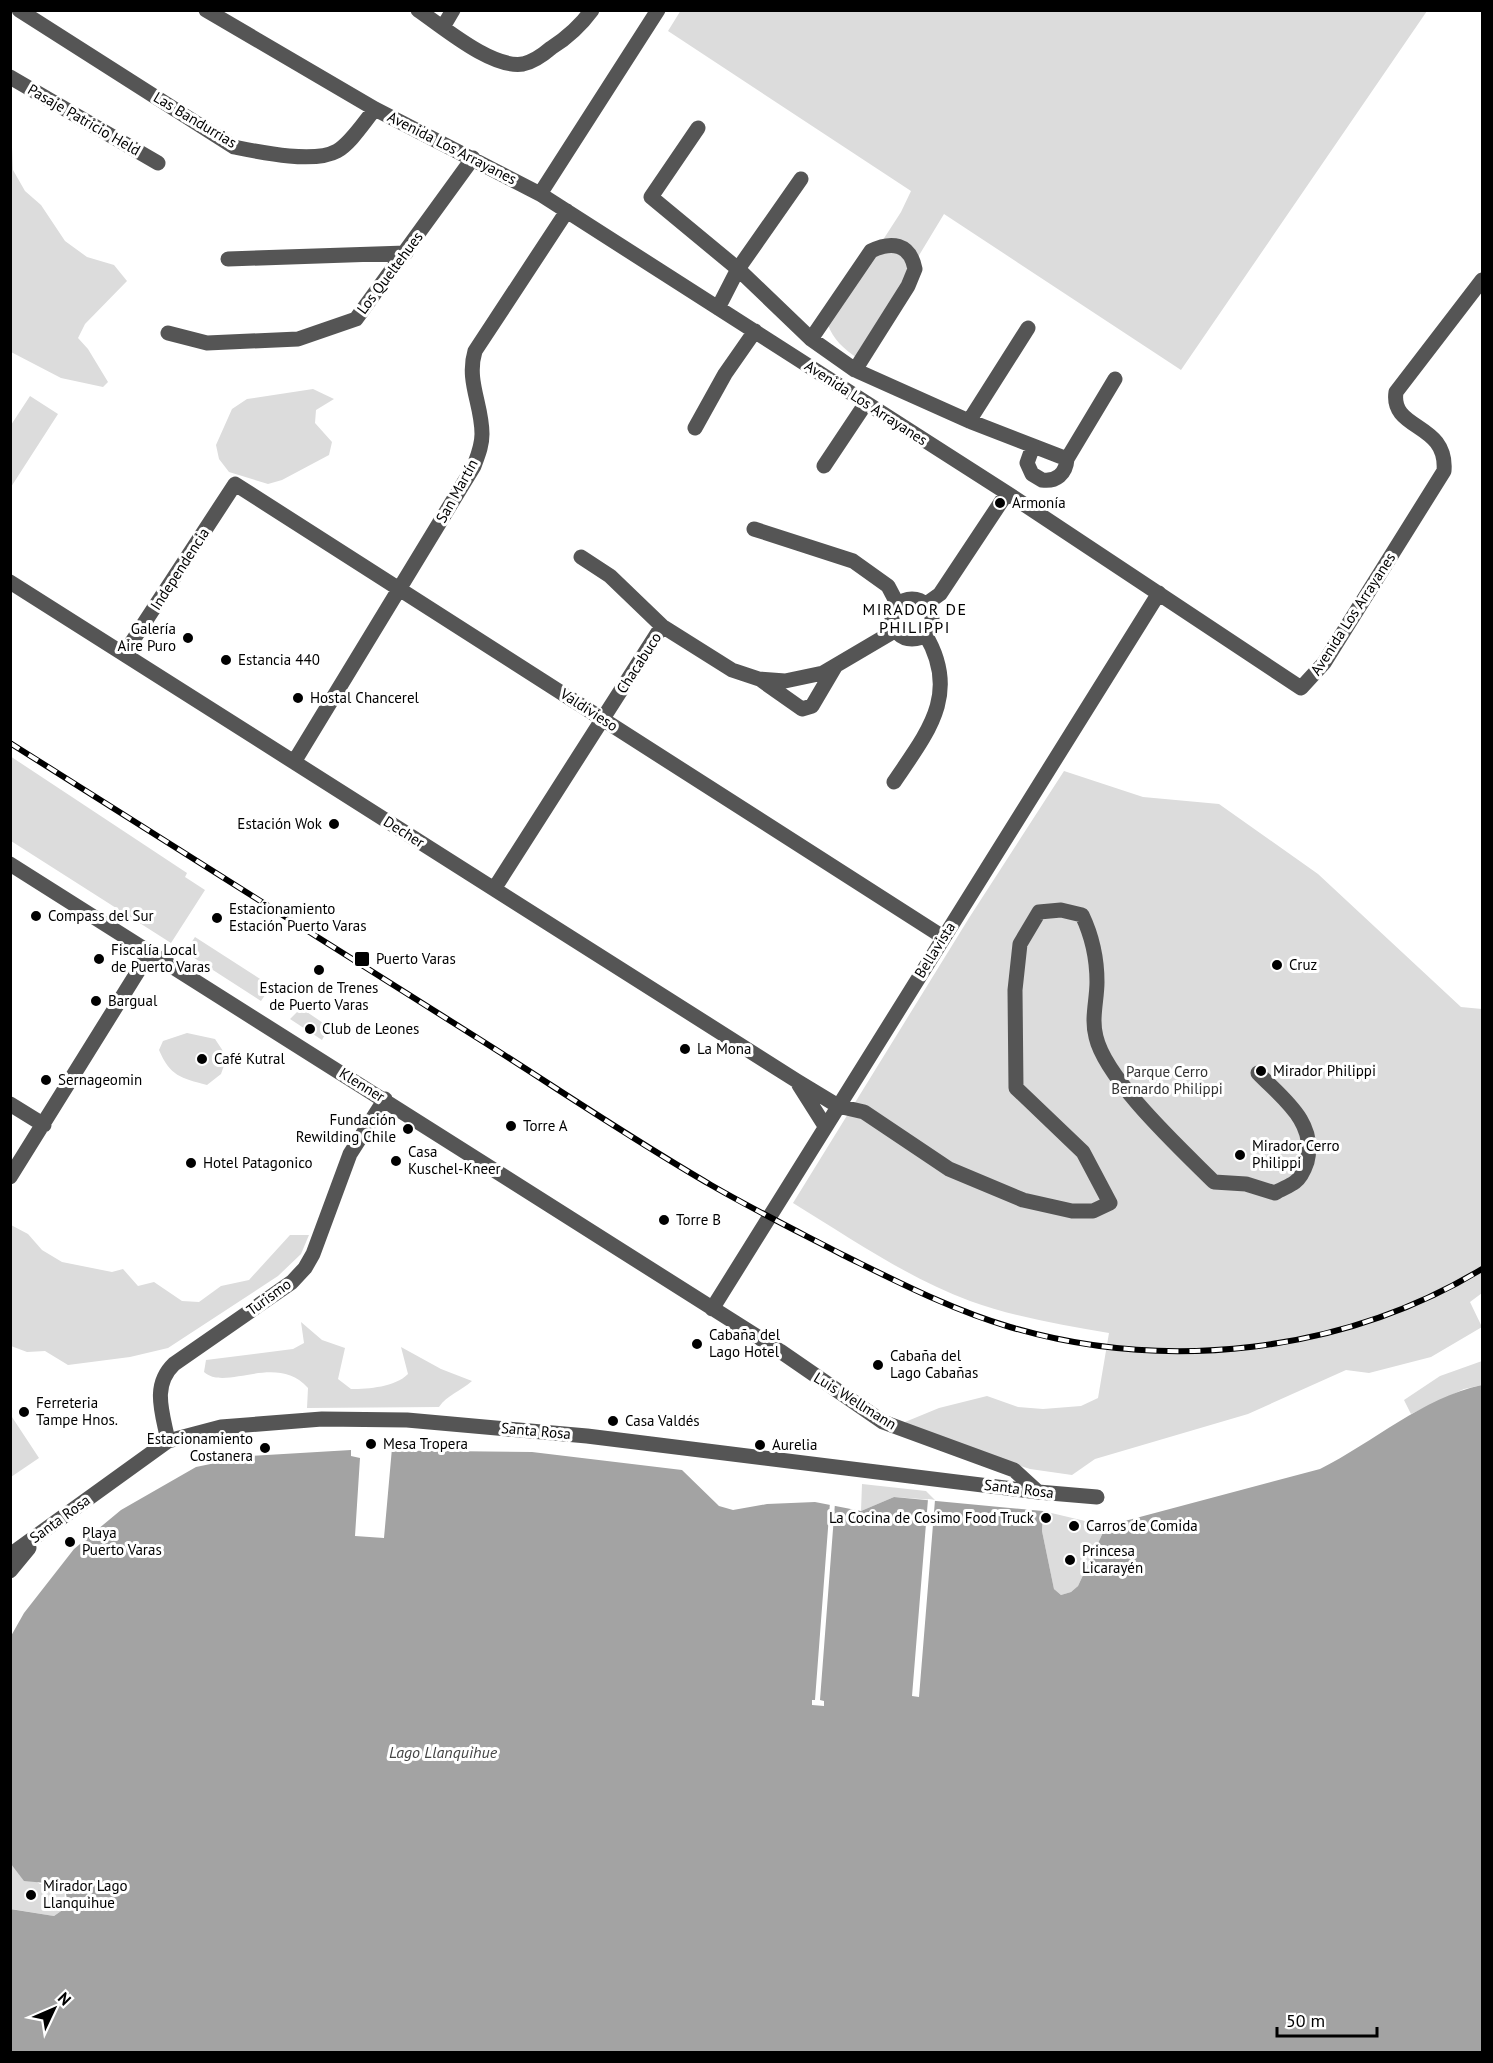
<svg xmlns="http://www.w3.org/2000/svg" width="1493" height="2063" font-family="'PT Sans',sans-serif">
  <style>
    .green { fill: #dcdcdc }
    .water { fill: #a3a3a3 }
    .pier { fill: #fff }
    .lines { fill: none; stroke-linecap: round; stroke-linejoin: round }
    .minor { stroke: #555; stroke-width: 15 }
    .rail-casing { stroke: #000; stroke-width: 6 }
    .rail { stroke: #fff; stroke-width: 4; stroke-dasharray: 11; stroke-linecap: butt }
    .poi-dot { fill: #000; stroke: #fff; stroke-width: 2 }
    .labels { text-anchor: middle; stroke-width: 6; stroke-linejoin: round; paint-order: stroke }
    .street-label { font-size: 15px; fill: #000; stroke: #fff }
    .poi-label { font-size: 15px; fill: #000; stroke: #fff; text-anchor: start }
    .park-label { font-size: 15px; fill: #333; stroke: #fff }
    .neighbourhood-label { font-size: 16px; letter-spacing: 1.5px; fill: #000; stroke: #fff }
    .water-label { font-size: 16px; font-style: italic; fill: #444; stroke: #fff }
  </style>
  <rect width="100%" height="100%" fill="#fff"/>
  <path class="green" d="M681 10 1427 11 1181 370 944 214 857 358C844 349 833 339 828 325L901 212 911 191 668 31Z
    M11 124 13 170 25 191 41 205 65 241 87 257 114 265 127 281 85 324 78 338 88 349 108 382 103 387 61 378 11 352Z
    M313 389 334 399 316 410 315 423 332 442 329 455 282 480 268 484 229 472 219 459 216 445 232 409 247 399Z
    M30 396 58 414 11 487V425Z
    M10 756 187 873 185 877 205 890 171 943 11 841Z
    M1064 771 1143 797 1219 804 1318 874 1461 1007 1482 1009V1293L1470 1302 1482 1327 1431 1357 1369 1373 1346 1370 1248 1414 1095 1459 1072 1475 1030 1469 915 1432 905 1422 939 1408 987 1396 1018 1407 1043 1409 1081 1406 1098 1398 1109 1333C1062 1325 1014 1317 970 1301 908 1278 850 1238 793 1203L969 918Z
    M195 937 271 986 261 1001 185 952Z
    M301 1008 329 1027 322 1040 290 1019Z
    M187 1033 215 1039 227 1057 221 1074 207 1085C181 1078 170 1076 159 1050L163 1041Z
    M11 1225 28 1234 42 1250 62 1262 112 1272 123 1269 138 1286 154 1282 182 1301 199 1302 221 1286 249 1280 290 1235H309L301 1254 278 1276 168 1348 130 1357 68 1365 45 1351 27 1352 11 1346Z
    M301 1322 322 1340 345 1348 338 1379 351 1389C369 1389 395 1387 408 1374L401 1347 441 1369 472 1381C461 1391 447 1395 439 1407L307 1408 308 1388C276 1352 226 1392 204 1372L206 1360 293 1349 304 1343Z
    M1482 1361V1385L1464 1389 1411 1414 1404 1400 1440 1376Z
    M12 1417 39 1458 11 1477 10 1418Z
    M862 1484 926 1491 935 1500 894 1497 861 1511Z
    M1043 1511 1106 1526 1078 1586 1071 1592 1061 1595 1054 1589 1042 1531Z
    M10 1864 40 1884H57L65 1889 64 1909 54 1916 11 1909Z"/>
  <path class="water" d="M1482 1385V2052H11L10 1909 54 1916 64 1909 67 1899 65 1889 57 1884 24 1881 11 1864V1636L24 1613 74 1549 121 1510 196 1467 249 1456 351 1450 532 1452 682 1470 719 1506 733 1510 767 1504 815 1502 861 1511 894 1497 1043 1511 1042 1531 1054 1589 1061 1595 1071 1592 1078 1586 1106 1526 1320 1469C1374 1442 1422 1398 1482 1385Z"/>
  <path class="pier" d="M351 1447 392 1448 384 1538 355 1536 360 1458 351 1456Z
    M928 1499 935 1500 919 1697 912 1696Z
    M830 1502 835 1503 820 1700 824 1701V1706L812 1705V1700H815Z"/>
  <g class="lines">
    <path class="minor" d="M19 10 234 147C259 152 314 164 337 151 351 143 364 122 375 109
      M206 10 375 109 540 194 1007 493 1301 688 1324 663 1444 471C1448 422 1390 431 1396 392L1482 280
      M418 10C443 27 492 69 523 64 532 62 544 54 551 48 567 38 581 25 592 10
      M443 27 453 10
      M10 77 158 163
      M698 128 651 197 738 269 811 339 855 370 969 421 1067 459 1115 379
      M540 194 658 10
      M228 259 406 253
      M718 308 738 269 801 179
      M168 333 207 343 298 339 356 319 473 158
      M811 339 871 251C891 241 910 243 915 269L908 286 855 370
      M969 421 1028 328
      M695 428 725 374 755 331
      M1033 446 1027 463 1032 474 1042 480C1056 482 1066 474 1067 459
      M824 466 866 403
      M754 529 853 561 888 586 898 605
      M581 557 610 576 662 626 732 670 759 679 785 681 823 673 896 630
      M10 582 797 1081 838 1106 864 1112 949 1169 1023 1200 1072 1211H1093L1110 1203 1083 1152 1016 1088 1015 990 1020 944 1039 912 1061 910 1082 915C1092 936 1097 958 1097 982 1097 1000 1091 1019 1096 1037 1106 1080 1181 1149 1214 1182L1246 1184 1275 1193C1281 1189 1290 1186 1295 1182 1301 1178 1305 1168 1307 1162 1317 1122 1283 1099 1258 1073
      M892 619a20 20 0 1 1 40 0a20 20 0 1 1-40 0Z
      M926 604 940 594 1007 493
      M124 654 235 484 943 937
      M761 680 802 709 812 706 835 667
      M294 762 474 466C478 455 482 446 482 434 482 404 466 381 475 351L567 211
      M894 782C927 733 961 694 925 634
      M10 864 780 1351 883 1422 1014 1470 1038 1492
      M494 889 662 626
      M799 1085 825 1126
      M10 1104 44 1125
      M10 1177 150 952
      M712 1309 1159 593
      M168 1441C163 1414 151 1386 174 1364L292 1282 305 1268 313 1254 350 1154 385 1099
      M10 1555 168 1441 221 1427 322 1419 407 1420 587 1436 1038 1492 1097 1497
      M10 1571 29 1548"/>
    <defs>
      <path id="rail" d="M10 743C169 843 328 944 487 1044 561 1091 635 1141 711 1185 754 1210 799 1232 843 1255 898 1282 952 1310 1010 1327 1166 1373 1343 1353 1482 1269"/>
    </defs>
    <use href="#rail" class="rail-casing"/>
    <use href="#rail" class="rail"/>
  </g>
  <g class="poi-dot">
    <circle cx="1000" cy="503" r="6"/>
    <circle cx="188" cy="638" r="6"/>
    <circle cx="226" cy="660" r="6"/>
    <circle cx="298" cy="698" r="6"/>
    <circle cx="334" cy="824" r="6"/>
    <circle cx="36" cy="916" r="6"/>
    <circle cx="217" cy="918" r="6"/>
    <circle cx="99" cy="959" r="6"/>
    <rect x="354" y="951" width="16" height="16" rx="3"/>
    <circle cx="1277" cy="965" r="6"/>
    <circle cx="319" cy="970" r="6"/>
    <circle cx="96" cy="1001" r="6"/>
    <circle cx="310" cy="1029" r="6"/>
    <circle cx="685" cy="1049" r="6"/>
    <circle cx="202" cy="1059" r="6"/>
    <circle cx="1261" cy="1071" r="6"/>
    <circle cx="46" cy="1080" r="6"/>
    <circle cx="511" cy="1126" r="6"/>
    <circle cx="408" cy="1129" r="6"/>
    <circle cx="1240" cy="1155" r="6"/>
    <circle cx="396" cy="1161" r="6"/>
    <circle cx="191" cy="1163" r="6"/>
    <circle cx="664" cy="1220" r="6"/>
    <circle cx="697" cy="1344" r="6"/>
    <circle cx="878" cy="1365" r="6"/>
    <circle cx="24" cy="1412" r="6"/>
    <circle cx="613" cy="1421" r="6"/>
    <circle cx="371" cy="1444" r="6"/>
    <circle cx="760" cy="1445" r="6"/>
    <circle cx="265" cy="1448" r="6"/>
    <circle cx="1046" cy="1518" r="6"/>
    <circle cx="1074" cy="1526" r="6"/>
    <circle cx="70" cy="1542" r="6"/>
    <circle cx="1070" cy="1560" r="6"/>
    <circle cx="31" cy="1895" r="6"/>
  </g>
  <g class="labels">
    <g class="street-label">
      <text transform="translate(84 120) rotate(30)" y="5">Pasaje Patricio Held</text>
      <text transform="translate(195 120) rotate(31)" y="5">Las Bandurrias</text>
      <text transform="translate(452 148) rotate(27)" y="5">Avenida Los Arrayanes</text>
      <text transform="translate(390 273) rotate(-53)" y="5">Los Queltehues</text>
      <text transform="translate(866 403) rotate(33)" y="5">Avenida Los Arrayanes</text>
      <text transform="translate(457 491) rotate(-61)" y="5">San Martín</text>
      <text transform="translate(180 569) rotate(-57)" y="5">Independencia</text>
      <text transform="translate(1353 614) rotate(-57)" y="5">Avenida Los Arrayanes</text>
      <text transform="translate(639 663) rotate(-57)" y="5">Chacabuco</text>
      <text transform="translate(589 710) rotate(33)" y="5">Valdivieso</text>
      <text transform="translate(404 832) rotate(32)" y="5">Decher</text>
      <text transform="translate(935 950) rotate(-58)" y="5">Bellavista</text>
      <text transform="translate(362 1085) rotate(32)" y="5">Klenner</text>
      <text transform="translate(269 1297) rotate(-36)" y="5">Turismo</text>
      <text transform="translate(855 1401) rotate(32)" y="5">Luis Wellmann</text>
      <text transform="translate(536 1431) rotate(5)" y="5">Santa Rosa</text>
      <text transform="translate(1019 1489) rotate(7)" y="5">Santa Rosa</text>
      <text transform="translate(60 1519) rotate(-36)" y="5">Santa Rosa</text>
    </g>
    <g class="poi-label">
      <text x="1012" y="508">Armonía</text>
      <text x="176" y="634" text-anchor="end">Galería<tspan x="176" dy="17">Aire Puro</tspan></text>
      <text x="238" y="665">Estancia 440</text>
      <text x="310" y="703">Hostal Chancerel</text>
      <text x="322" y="829" text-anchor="end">Estación Wok</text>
      <text x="229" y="914">Estacionamiento<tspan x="229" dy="17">Estación Puerto Varas</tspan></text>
      <text x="48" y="921">Compass del Sur</text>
      <text x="111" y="955">Fiscalía Local<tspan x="111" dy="17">de Puerto Varas</tspan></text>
      <text x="376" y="964">Puerto Varas</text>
      <text x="1289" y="970">Cruz</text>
      <text x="319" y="993" text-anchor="middle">Estacion de Trenes<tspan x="319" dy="17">de Puerto Varas</tspan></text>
      <text x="108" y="1006">Bargual</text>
      <text x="322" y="1034">Club de Leones</text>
      <text x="697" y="1054">La Mona</text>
      <text x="214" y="1064">Café Kutral</text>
      <text x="1273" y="1076">Mirador Philippi</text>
      <text x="58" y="1085">Sernageomin</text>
      <text x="396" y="1125" text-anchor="end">Fundación<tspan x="396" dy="17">Rewilding Chile</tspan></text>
      <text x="523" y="1131">Torre A</text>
      <text x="1252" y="1151">Mirador Cerro<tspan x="1252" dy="17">Philippi</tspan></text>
      <text x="408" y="1157">Casa<tspan x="408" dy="17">Kuschel-Kneer</tspan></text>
      <text x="203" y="1168">Hotel Patagonico</text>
      <text x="676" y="1225">Torre B</text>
      <text x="709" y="1340">Cabaña del<tspan x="709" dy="17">Lago Hotel</tspan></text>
      <text x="890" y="1361">Cabaña del<tspan x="890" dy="17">Lago Cabañas</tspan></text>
      <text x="36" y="1408">Ferreteria<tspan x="36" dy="17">Tampe Hnos.</tspan></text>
      <text x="625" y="1426">Casa Valdés</text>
      <text x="253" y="1444" text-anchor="end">Estacionamiento<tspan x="253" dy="17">Costanera</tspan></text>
      <text x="383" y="1449">Mesa Tropera</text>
      <text x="772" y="1450">Aurelia</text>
      <text x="1034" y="1523" text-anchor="end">La Cocina de Cosimo Food Truck</text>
      <text x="1086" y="1531">Carros de Comida</text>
      <text x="82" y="1538">Playa<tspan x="82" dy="17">Puerto Varas</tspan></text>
      <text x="1082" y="1556">Princesa<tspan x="1082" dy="17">Licarayén</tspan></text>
      <text x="43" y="1891">Mirador Lago<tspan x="43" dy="17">Llanquihue</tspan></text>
    </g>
    <g class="park-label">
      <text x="1167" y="1077">Parque Cerro<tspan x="1167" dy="17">Bernardo Philippi</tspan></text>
    </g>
    <g class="neighbourhood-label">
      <text x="915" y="615">MIRADOR DE<tspan x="915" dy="18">PHILIPPI</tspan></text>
    </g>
    <g class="water-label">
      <text x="443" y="1758">Lago Llanquihue</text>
    </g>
  </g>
  <rect width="1493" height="2063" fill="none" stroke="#000000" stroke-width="24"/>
  <g transform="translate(54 2009) rotate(46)" stroke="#ffffff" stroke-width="4.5" paint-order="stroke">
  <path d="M0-4.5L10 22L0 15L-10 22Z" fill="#000000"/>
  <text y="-9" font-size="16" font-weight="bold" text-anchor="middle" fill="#000000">N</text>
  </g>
  <path d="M1277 2027v9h100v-9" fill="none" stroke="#000000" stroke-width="3"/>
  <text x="1286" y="2027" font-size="18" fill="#000000" stroke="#ffffff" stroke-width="4.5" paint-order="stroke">50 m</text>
</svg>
